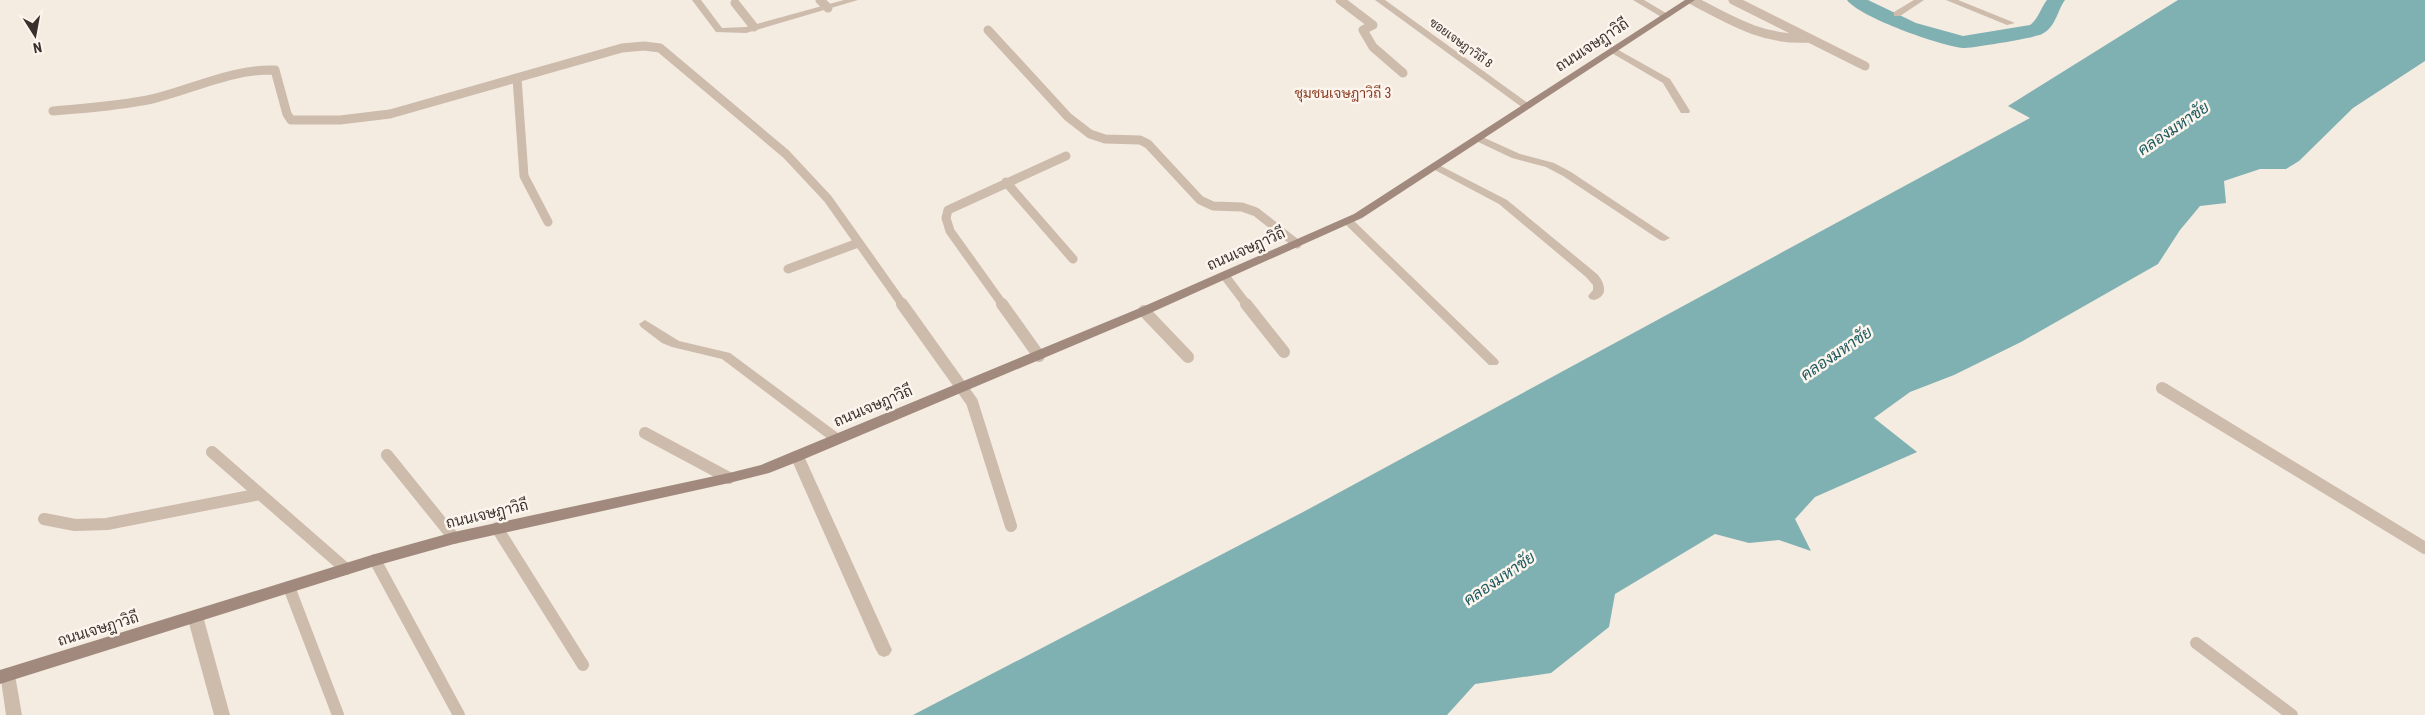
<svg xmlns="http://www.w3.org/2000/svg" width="2425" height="715" font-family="'Roboto Condensed',Sarabun,sans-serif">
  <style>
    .water { fill: #7fb0b2 }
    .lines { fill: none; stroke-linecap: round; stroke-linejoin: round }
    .canal { fill: #7fb0b2; fill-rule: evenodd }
    .lane-far1 { stroke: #cdbbac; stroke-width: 9 }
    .lane { stroke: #cdbbac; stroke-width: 12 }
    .street { fill: #cdbbac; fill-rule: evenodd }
    .secondary { fill: #a18a7d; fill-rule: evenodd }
    .labels { text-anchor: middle; stroke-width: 5; stroke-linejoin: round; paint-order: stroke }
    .far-street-label { font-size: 12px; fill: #3b302b; stroke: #fbf5ee }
    .far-neighbourhood-label { font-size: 14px; fill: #8c3b22; stroke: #fbf5ee }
    .street-label { font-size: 15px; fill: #3b302b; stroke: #fbf5ee }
    .water-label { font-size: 16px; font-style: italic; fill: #1f5a5e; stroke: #fbf5ee }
  </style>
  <rect width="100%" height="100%" fill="#f4ebe1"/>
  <path class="water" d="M2178 0H2425V61L2353 108 2299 161 2286 169H2260L2224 181 2226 203 2200 206 2180 230 2158 264 2021 342 1954 375 1910 392 1874 418 1917 452 1815 497 1795 519 1811 551 1779 540 1749 543 1715 534 1615 594 1609 627 1551 673 1475 684 1447 715H913L1305 511 2030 118 2008 106Z"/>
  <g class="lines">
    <path class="canal" d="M1847 0H1868L1916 23 1963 36 2030 25C2039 18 2040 9 2047 0H2065C2057 11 2056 27 2042 34 2034 38 1973 48 1963 48 1941 46 1859 17 1847 0Z"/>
    <path class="lane-far1" d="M820 0 828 8
      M1340 0 1373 25 1363 30 1373 47 1403 73
      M1692 0C1730 20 1764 41 1808 38
      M1733 0 1865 66
      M735 3 754 27
      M988 30 1068 117 1090 134 1105 139 1140 140 1148 144 1200 200 1213 206 1242 207 1256 212 1297 244
      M517 78 524 176 548 222
      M53 111C86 108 120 106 152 99 194 89 231 69 275 70L287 114 291 120H340L390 114 622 48 644 46 660 48 786 154 828 199 903 305
      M1006 182 1073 259
      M788 269 858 243
      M1225 276 1247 305
      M1003 305 950 231 946 218 948 210 1066 156"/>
    <path class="lane" d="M902 304 972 402 1011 526
      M1002 304 1039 356
      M1246 304 1284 352
      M1144 311 1188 357
      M2162 388 2425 548
      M645 433 729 478
      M212 452 346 569
      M387 455 454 538
      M44 519 75 525 107 524 260 494
      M497 528 583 665
      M375 560 459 715
      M289 587 338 715
      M2196 643 2292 715"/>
    <path class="street" d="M692 0H701L722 28 746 27 844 0H858L746 33 716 32Z
      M1375 0H1385L1532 106 1531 108H1523Z
      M1633 0H1644L1671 16 1663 18Z
      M1914 0H1924L1900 16H1894V12Z
      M1946 0H1958L2015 23 2007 25Z
      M1613 47 1670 79 1690 111 1689 113H1681L1663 83 1610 52V48Z
      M1478 135 1520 154 1554 163 1571 172 1670 238 1664 241 1660 240 1563 176 1546 167 1512 158 1474 140 1473 138Z
      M1435 163 1507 200 1597 274C1605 283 1609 296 1594 300L1590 299 1588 296 1593 290V285L1586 277 1499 204 1431 168V164Z
      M1348 218 1352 219 1497 359 1499 362 1497 365H1489L1344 223 1342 221 1344 219Z
      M645 320 679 341 730 353 842 436 844 439 842 442H832L722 359 672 347 662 343 641 327 639 324Z
      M797 451 802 452 804 456 892 650 889 655 884 657 879 655 876 650 790 456 792 452Z
      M195 610 200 612 203 616 230 715H214L187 616 190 612Z
      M7 668 13 670 15 675 22 715H6L0 673 1 670Z"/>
    <path class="secondary" d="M1685 0H1695L1362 218 1148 314 802 460 769 473 729 483 454 544 375 566 0 684V670L375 554 454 532 729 473 761 465 792 452 1140 308 1354 214Z"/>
  </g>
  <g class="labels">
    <g class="far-street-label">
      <text transform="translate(1461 43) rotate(36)" y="4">ซอยเจษฎาวิถี 8</text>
    </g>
    <g class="far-neighbourhood-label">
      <text x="1343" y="98">ชุมชนเจษฎาวิถี 3</text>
    </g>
    <g class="street-label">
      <text transform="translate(1592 45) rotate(-33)" y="5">ถนนเจษฎาวิถี</text>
      <text transform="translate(1246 249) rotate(-24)" y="5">ถนนเจษฎาวิถี</text>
      <text transform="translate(873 406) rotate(-23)" y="5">ถนนเจษฎาวิถี</text>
      <text transform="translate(487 514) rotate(-13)" y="5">ถนนเจษฎาวิถี</text>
      <text transform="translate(98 629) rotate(-17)" y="5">ถนนเจษฎาวิถี</text>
    </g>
    <g class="water-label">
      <text transform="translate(2173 128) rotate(-34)" y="6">คลองมหาชัย</text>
      <text transform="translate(1836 353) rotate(-34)" y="6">คลองมหาชัย</text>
      <text transform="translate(1499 578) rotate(-34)" y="6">คลองมหาชัย</text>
    </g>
  </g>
  <g transform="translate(35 35) rotate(169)" stroke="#fbf5ee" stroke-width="4" paint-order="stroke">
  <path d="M0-4L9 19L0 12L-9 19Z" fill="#3b302b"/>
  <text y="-8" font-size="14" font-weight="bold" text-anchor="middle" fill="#3b302b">N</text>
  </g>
</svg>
